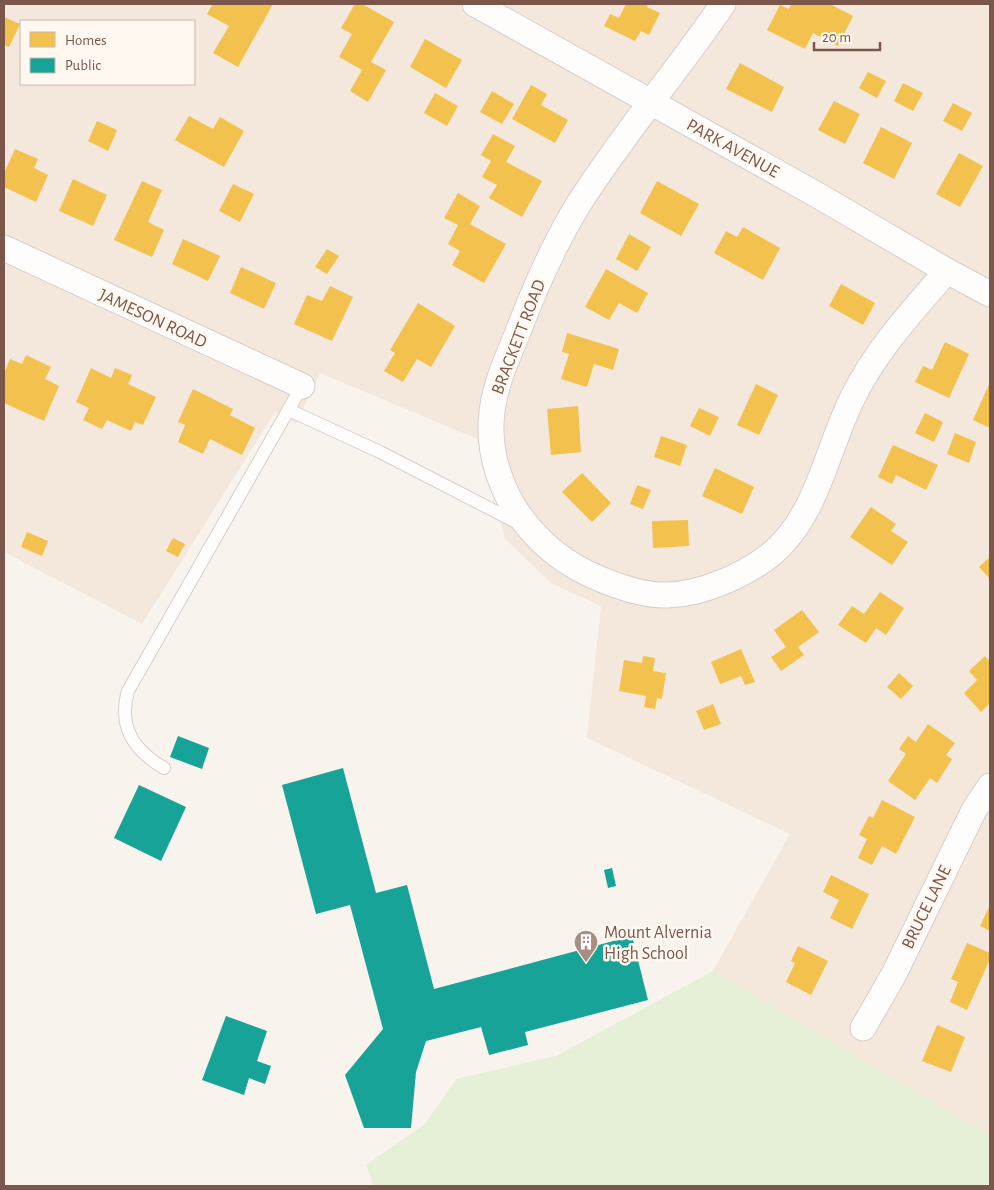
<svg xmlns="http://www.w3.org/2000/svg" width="994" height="1190" font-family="'Alegreya Sans',sans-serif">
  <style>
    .residential { fill: #f4e8dd; fill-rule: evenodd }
    .green { fill: #e6f0d7 }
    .homes { fill: #f2c14e }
    .public { fill: #17a398 }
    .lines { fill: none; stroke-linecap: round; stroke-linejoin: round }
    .lane-casing { stroke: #d7ceca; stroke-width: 14 }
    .street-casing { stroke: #d7ceca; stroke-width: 27 }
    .lane { stroke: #fefdfc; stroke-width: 12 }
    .street { stroke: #fefdfc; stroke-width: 25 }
    .labels { text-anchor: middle; stroke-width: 5; stroke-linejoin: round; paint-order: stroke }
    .street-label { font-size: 18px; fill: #7a574a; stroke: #fff8f0 }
    .poi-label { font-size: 18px; fill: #7a574a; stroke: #fff8f0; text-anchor: start }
  </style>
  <rect width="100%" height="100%" fill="#f8f3ed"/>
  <path class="residential" d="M4 4H990V1138L713 971 790 834 587 738 601 606 551 583 505 539 482 441 320 373 296 424 275 412 142 624 4 552ZM21 21H194V84H21Z"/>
  <path class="green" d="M713 971 990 1136V1186H374L366 1165 425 1124 456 1079 556 1056Z"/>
  <path class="homes" d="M213 4H273L238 67 213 53 229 26 207 14Z
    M355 4H362L394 22 371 62 386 70 368 102 350 91 362 70 339 57 352 34 341 28Z
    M626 4H648L647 7 660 13 649 35 641 31 635 41 604 26 610 14 619 18Z
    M791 4H830L853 16 838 46 813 33 805 49 767 30 780 5 789 9Z
    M4 17 20 24 9 47 4 45Z
    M425 39 462 60 446 88 410 67Z
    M740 63 784 87 772 112 726 89Z
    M868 72 886 81 877 98 859 88Z
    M903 83 923 93 913 111 894 101Z
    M531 85 547 94 541 105 568 120 555 143 512 119Z
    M492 91 514 104 502 124 480 112Z
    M435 93 458 106 447 126 424 113Z
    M834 101 860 114 845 144 818 130Z
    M953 103 972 113 962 131 943 121Z
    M189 116 213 129 220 117 244 131 224 167 175 140Z
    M97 121 117 130 108 151 88 141Z
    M881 127 912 143 894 179 863 163Z
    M493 134 515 146 506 162 542 181 522 217 489 198 497 185 482 177 491 161 481 155Z
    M15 149 38 159 34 168 48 175 36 202 4 187V173Z
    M959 153 983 166 960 207 936 194Z
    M73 179 107 195 93 226 59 211Z
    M142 181 162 190 148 222 164 230 152 257 114 240Z
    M657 181 699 204 681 236 640 213Z
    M233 184 254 194 240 222 219 211Z
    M458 193 480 206 470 224 506 244 484 283 452 265 460 251 448 244 458 225 444 218Z
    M743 227 780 248 763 280 714 253 726 231 737 237Z
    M629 234 651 247 637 271 616 259Z
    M183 239 220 256 208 281 172 264Z
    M327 249 339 256 327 274 315 267Z
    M241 267 276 283 264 309 230 293Z
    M606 269 648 293 637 313 619 303 609 320 585 307Z
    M841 284 875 303 863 325 829 306Z
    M330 286 353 297 332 341 294 324 307 295 322 301Z
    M418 303 455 326 431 367 417 359 403 382 384 371 395 353 390 350Z
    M567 333 619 349 613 370 594 364 587 387 561 379 569 354 562 352Z
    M945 342 969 354 949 398 915 382 923 366 932 370Z
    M26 355 51 367 45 379 59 386 44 421 4 403V373L10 359 22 364Z
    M91 368 111 378 115 368 132 375 128 384 156 397 143 425 135 422 131 431 107 420 102 429 83 420 89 408 76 402Z
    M990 382V428L973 420Z
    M756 384 778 395 759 435 737 425Z
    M193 389 233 409 230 415 255 428 242 455 210 439 203 454 178 442 185 425 178 422Z
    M578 406 581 452 551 455 547 409Z
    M699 408 719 417 710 436 690 426Z
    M925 413 943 422 934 442 915 433Z
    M955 433 976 442 969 463 947 454Z
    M661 436 687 445 680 466 654 457Z
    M893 445 938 465 926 490 896 475 892 484 878 477Z
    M715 468 754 487 742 514 702 496Z
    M582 473 611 503 592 522 562 492Z
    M637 485 651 490 643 509 630 504Z
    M871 507 896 524 891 531 908 542 892 565 850 537Z
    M688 520 689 546 653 548 652 521Z
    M27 532 48 541 42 556 21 547Z
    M173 538 185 544 178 557 166 551Z
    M990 557V579L979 567Z
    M880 592 904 608 886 635 876 628 866 643 838 625 852 606 864 614Z
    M802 610 819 632 798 647 804 655 781 671 771 657 786 647 774 630Z
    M741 649 755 682 745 685 741 676 720 684 711 662Z
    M643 656 655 658 653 671 666 673 662 699 657 698 655 709 644 707 646 696 619 691 624 660 642 663Z
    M985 656 990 662V703L981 712 964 693 977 680 969 671Z
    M899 673 913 686 901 699 887 687Z
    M713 704 721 724 704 730 696 711Z
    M928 724 955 743 946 755 952 759 937 783 930 778 915 800 888 781 906 754 899 749 908 736 916 742Z
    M882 800 915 817 896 854 882 846 872 865 858 858 867 839 859 835 869 816 873 818Z
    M831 875 869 894 852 929 830 918 839 900 823 892Z
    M990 905V931L980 926Z
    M967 943 990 953V959L967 1010 950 1002 958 982 951 979Z
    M798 946 828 961 811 995 786 982 795 963 791 961Z
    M937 1025 965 1037 951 1072 922 1061Z"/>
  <path class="public" d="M178 736 209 748 202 769 170 757Z
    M343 768 376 893 407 885 434 989 632 936 648 1000 525 1032 528 1045 489 1055 481 1027 426 1041 416 1072 411 1128H364L345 1075 383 1029 350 905 316 914 282 785Z
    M139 785 186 807 161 861 114 838Z
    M612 868 616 886 608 888 604 870Z
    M226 1016 267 1031 257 1061 271 1066 265 1084 249 1078 244 1095 202 1080Z"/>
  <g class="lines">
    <defs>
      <path id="lane" d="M289 410 380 452 520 524
        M164 768C133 750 118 726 128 691L302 386"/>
      <path id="street" d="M475 4 819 196 947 271 990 294
        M723 4C677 72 622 135 578 205 553 246 533 292 516 337 504 365 492 393 491 424 490 456 501 489 519 515 539 543 566 565 598 578 619 587 645 596 668 595 702 594 743 576 769 556 818 517 826 450 853 397 876 350 913 310 947 271
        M4 248 302 386
        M863 1028 893 976 974 810 990 786"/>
    </defs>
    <use href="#lane" class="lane-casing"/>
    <use href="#street" class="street-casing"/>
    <use href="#lane" class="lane"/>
    <use href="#street" class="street"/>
  </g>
  <defs>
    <symbol id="building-pin" viewBox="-11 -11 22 30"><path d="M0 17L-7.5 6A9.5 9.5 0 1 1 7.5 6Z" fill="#a68e83" stroke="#fff8f0"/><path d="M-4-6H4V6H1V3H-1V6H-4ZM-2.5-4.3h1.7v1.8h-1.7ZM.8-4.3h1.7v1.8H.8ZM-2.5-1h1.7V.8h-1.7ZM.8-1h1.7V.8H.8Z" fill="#fff"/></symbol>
  </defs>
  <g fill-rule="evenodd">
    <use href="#building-pin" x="572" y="928" width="28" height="38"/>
  </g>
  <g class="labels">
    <g class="street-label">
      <text transform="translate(733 148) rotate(29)" y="6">PARK AVENUE</text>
      <text transform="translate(153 318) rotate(25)" y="6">JAMESON ROAD</text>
      <text transform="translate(518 337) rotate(-69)" y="6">BRACKETT ROAD</text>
      <text transform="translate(926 907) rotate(-64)" y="6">BRUCE LANE</text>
    </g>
    <g class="poi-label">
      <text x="604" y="938">Mount Alvernia<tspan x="604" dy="21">High School</tspan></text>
    </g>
  </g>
  <rect width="994" height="1190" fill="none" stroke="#7a574a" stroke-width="10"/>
  <rect x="20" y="20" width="175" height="65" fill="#fff8f0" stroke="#cab8ae"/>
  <rect x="30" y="32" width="25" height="15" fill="#f2c14e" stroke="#cab8ae"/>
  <text x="65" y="45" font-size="15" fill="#7a574a">Homes</text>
  <rect x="30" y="58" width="25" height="15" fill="#17a398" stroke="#cab8ae"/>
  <text x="65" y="70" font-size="15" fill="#7a574a">Public</text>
  <path d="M814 42v8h66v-8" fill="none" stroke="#7a574a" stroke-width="2.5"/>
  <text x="822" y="42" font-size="15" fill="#7a574a" stroke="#fff8f0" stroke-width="4" paint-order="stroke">20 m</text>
</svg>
